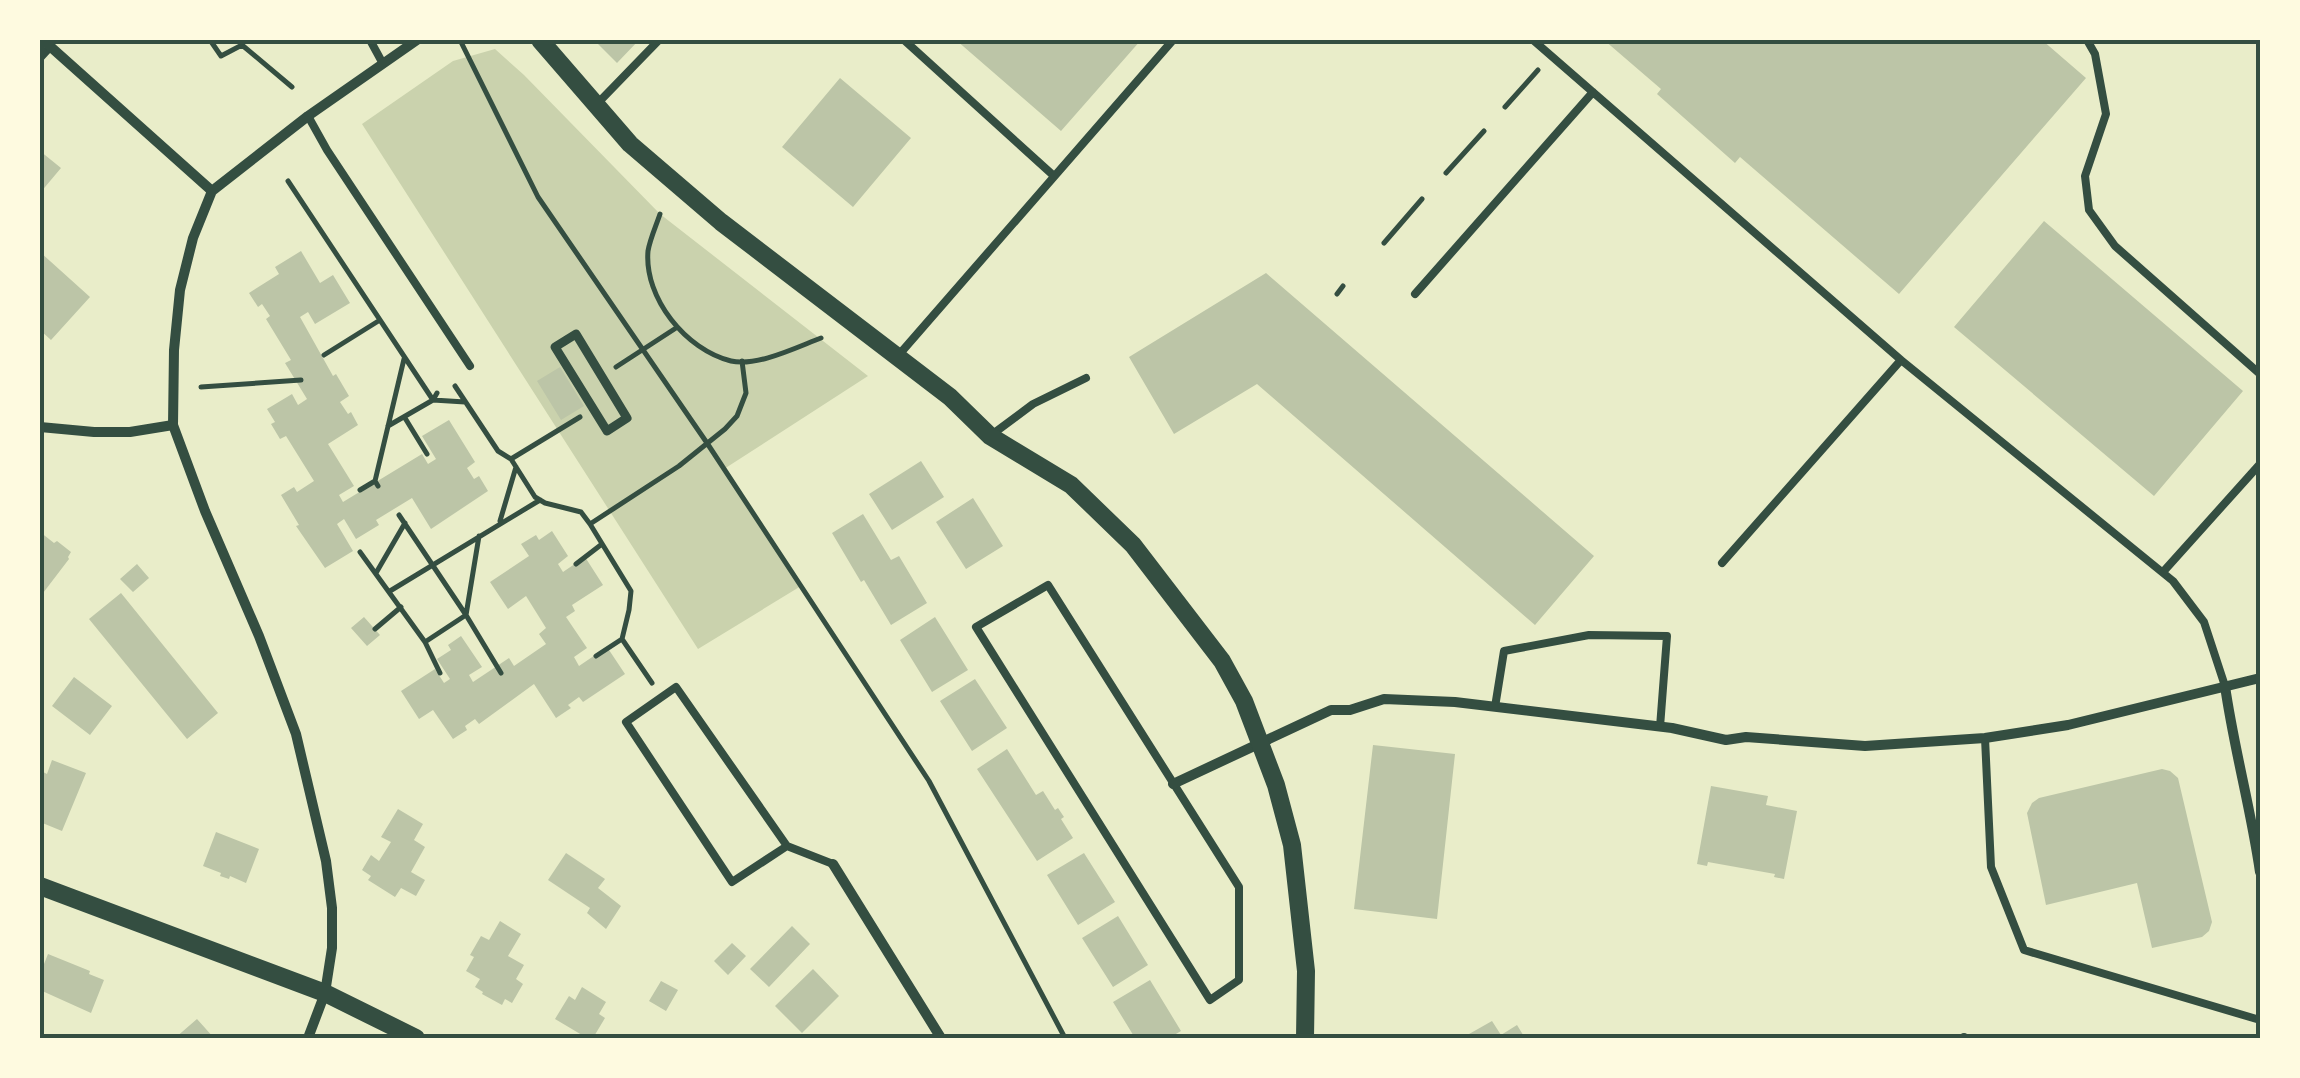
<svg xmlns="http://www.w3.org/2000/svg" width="2300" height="1078" font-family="'Sofia Sans Condensed',sans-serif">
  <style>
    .green { fill: #cad2ad }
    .building { fill: #bcc5a7 }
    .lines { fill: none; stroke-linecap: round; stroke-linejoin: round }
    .path { stroke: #344e41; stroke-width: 5 }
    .service { stroke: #344e41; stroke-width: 8 }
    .pedestrian { stroke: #344e41; stroke-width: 9 }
    .minor { stroke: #344e41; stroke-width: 10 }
    .tertiary { stroke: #344e41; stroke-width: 18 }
    .neatline { fill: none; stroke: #344e41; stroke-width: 4 }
  </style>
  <rect width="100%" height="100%" fill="#e9edc9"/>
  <path class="green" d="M495 49 524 75 660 214 868 376 724 469 801 586 698 649 362 124 453 61Z"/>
  <path class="building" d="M594 40H639L617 63Z
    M956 40H1141L1061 131Z
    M1604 40H2042L2086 78 1899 294 1740 157 1735 163 1657 94 1661 89Z
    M840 78 911 138 853 207 782 147Z
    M40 151 61 168 40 193Z
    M2044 221 2243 391 2154 496 1954 327Z
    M301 251 320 283 333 275 350 303 315 324 308 312 300 317 333 376 336 374 349 396 340 402 348 414 351 412 358 425 328 444 354 486 339 495 343 502 422 454 428 464 436 459 422 436 449 420 475 462 467 468 474 479 479 476 488 491 431 529 412 498 376 520 379 525 356 539 344 519 337 524 353 551 325 568 296 526 299 525 281 495 294 487 297 492 314 481 286 436 280 439 271 424 275 422 267 409 292 394 298 405 307 399 285 363 291 360 266 319 270 316 262 304 258 307 249 293 279 274 275 267Z
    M40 252 90 297 51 340 40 330Z
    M1266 273 1594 556 1535 625 1257 384 1174 434 1129 357Z
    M560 367 584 406 561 420 537 381Z
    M921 461 944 497 892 530 869 494Z
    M973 498 1003 546 966 569 936 522Z
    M863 514 891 560 899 556 927 603 891 625 864 580 861 582 832 533Z
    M552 531 568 556 558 564 563 572 585 557 603 585 572 605 575 611 566 617 587 648 574 657 579 666 607 647 625 674 583 702 579 697 568 705 571 708 556 718 534 684 479 724 475 719 465 726 467 730 453 739 433 710 419 719 401 691 435 669 444 683 450 679 437 659 451 650 448 645 461 636 482 667 469 675 473 682 509 658 514 666 546 644 539 634 546 628 526 596 508 609 490 582 529 556 521 544 536 535 539 540Z
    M40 532 54 543 57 541 71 552 68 557 69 559 40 597Z
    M137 564 149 578 133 592 120 579Z
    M121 593 218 713 187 739 89 619Z
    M364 617 380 635 367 646 351 628Z
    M935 617 968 670 932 692 900 640Z
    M74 677 112 706 90 735 52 706Z
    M975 679 1007 728 972 751 940 701Z
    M1373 745 1455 754 1437 919 1354 909Z
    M1007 749 1036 795 1043 791 1055 810 1058 808 1064 817 1061 819 1073 838 1037 861 977 769Z
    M52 760 86 773 62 831 40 822V779L43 772 47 774Z
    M2162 769 2170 771 2178 778 2212 922 2209 931 2202 937 2152 948 2137 883 2046 905 2027 813 2032 803 2039 798Z
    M1711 786 1768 796 1766 805 1797 811 1784 879 1774 877 1775 874 1708 862 1707 866 1697 864Z
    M398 809 423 824 414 840 425 847 411 872 425 880 416 896 401 888 395 897 368 880 371 876 362 870 371 855 379 861 391 842 381 837Z
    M216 832 259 849 246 883 230 876 229 879 220 876 221 873 203 866Z
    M566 853 605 879 598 888 621 906 606 929 587 913 590 908 548 880Z
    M1084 853 1115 902 1078 925 1047 875Z
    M1118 916 1148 965 1113 987 1082 938Z
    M500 921 521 934 508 956 524 965 516 979 523 984 512 1003 505 999 502 1005 482 994 483 992 475 987 480 979 466 971 474 957 470 955 481 936 489 940Z
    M792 926 810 944 769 987 750 969Z
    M732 943 746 956 728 975 714 961Z
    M48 954 90 971 89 974 104 980 91 1013 40 990 43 978 40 974Z
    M813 969 839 996 802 1033 775 1006Z
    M1150 980 1181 1031 1169 1038H1135L1113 1002Z
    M661 981 678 990 666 1011 649 1001Z
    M582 987 606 1002 599 1014 605 1018 593 1038H587L555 1019 569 996 575 1000Z
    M197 1019 214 1038H175Z
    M1492 1021 1501 1035 1517 1025 1525 1038H1462Z"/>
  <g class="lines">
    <path class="path" d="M210 40 221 56 242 45 292 87
      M460 40 538 197 707 443 929 781 1065 1038
      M1505 107 1538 70
      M1446 173 1484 131
      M288 181 433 400 465 402
      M660 214C656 226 650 239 648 251 644 298 686 350 731 361 757 367 797 347 821 338
      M1384 243 1422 199
      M1337 294 1343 286
      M324 355 380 320
      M616 367 676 328
      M455 386 498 451 511 459 535 497 545 503 581 512 590 524 631 591 629 610 622 639 652 683
      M201 387 301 380
      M405 418 427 454
      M388 426 433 400 437 393
      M511 459 580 417
      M378 486 375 481 404 359
      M360 490 375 481
      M399 515 466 615 501 673
      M500 521 516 467
      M590 524 679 466 725 429 737 416 746 393 742 361
      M360 552 425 642 440 673
      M576 564 602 544
      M376 573 405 523
      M390 591 540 500
      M375 629 401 607
      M425 642 466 615 479 536
      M596 656 622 639"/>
    <path class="service" d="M370 40 382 62
      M904 40 1054 176
      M1533 40 1901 360 2173 581 2204 622 2225 686
      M2087 40 2095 54 2106 114 2085 176 2089 210 2115 246 2260 374
      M40 58 51 46
      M596 105 659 40
      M308 116 327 150 470 366
      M1415 294 1593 92
      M897 357 1173 40
      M990 436 1033 404 1086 378
      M1722 563 1901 360
      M2163 572 2260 464
      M1048 585 1239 887V980L1210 1000 976 627Z
      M1495 707 1504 651 1589 635 1667 636 1660 727
      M1985 738 1991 867 2024 950 2260 1020
      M787 846 732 882 626 722 676 687 787 846 833 864
      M1964 1038V1037"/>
    <path class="pedestrian" d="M576 334 627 418 607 431 555 347Z"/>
    <path class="minor" d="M43 40 212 191
      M40 427 94 432H130L173 425
      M2225 686C2234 749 2251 809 2260 872
      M1173 784 1331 710H1350L1384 699 1455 702 1672 728 1726 740 1746 737 1865 746 1985 738 2068 725 2260 678
      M833 864 941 1038
      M308 1038 325 993 332 948V908L326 861 296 734 259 636 205 511 173 425 174 350 180 290 193 238 212 191 308 116 417 40"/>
    <path class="tertiary" d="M540 40 630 144 721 222 950 397 990 436 1071 485 1133 545 1222 661 1244 701 1276 785 1292 845 1306 971 1305 1038
      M40 886 325 993 416 1038"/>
  </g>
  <rect width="2300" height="1078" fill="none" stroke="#fefae0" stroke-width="85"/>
  <rect x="42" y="42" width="2216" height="994" class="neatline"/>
</svg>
